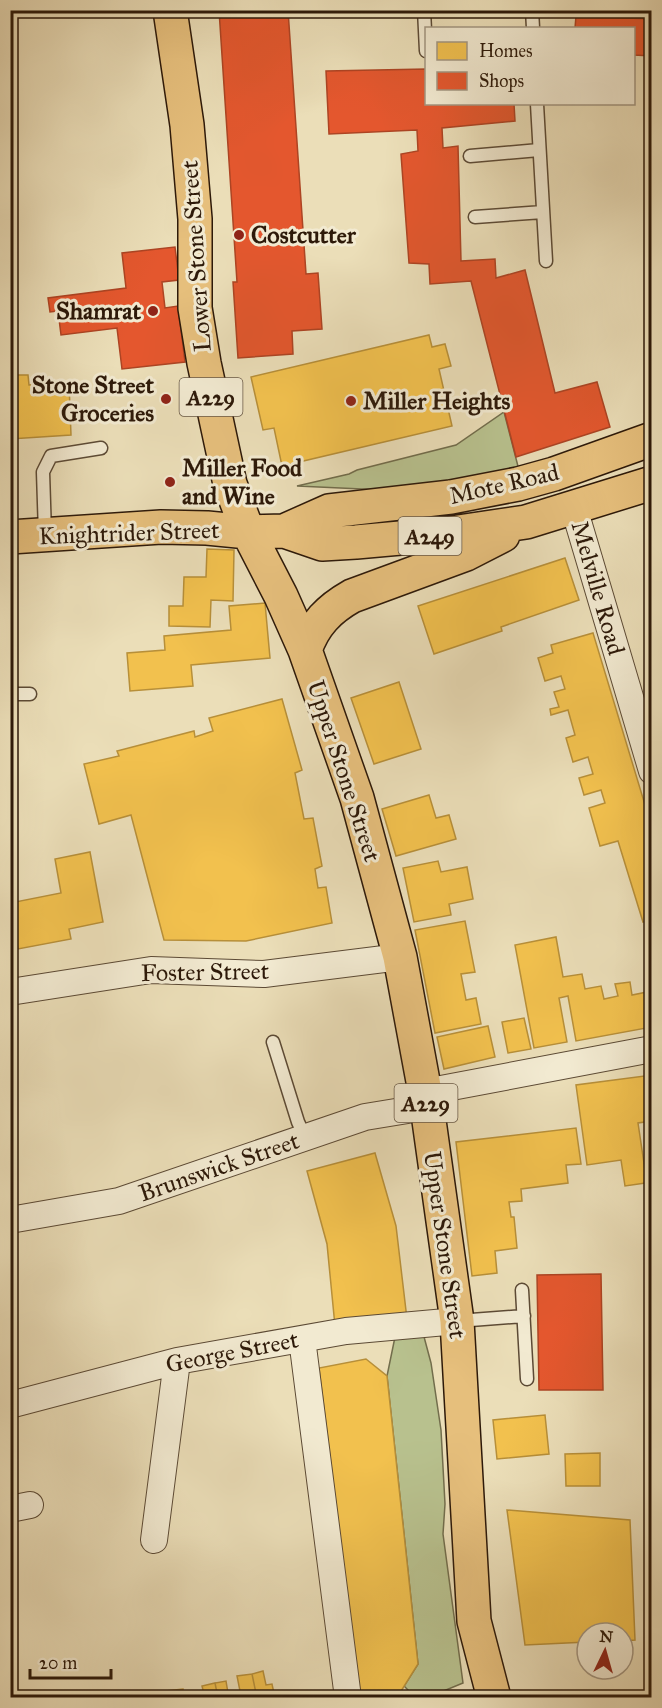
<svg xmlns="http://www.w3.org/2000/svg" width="662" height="1708" font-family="'IM FELL Great Primer',serif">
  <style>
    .green { fill: #b8c18e; stroke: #726d4c; stroke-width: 1.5 }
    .homes { fill: #f2c14e; stroke: #b78f39; stroke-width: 1.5 }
    .shops { fill: #e4572e; stroke: #ad4423; stroke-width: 1.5 }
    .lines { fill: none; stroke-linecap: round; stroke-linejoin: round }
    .lane-casing { stroke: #5c4a35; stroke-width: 15 }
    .street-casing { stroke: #5c4a35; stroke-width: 28 }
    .highway-casing { stroke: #2d1909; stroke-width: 36 }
    .lane { stroke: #f2ead1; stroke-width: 12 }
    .street { stroke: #f2ead1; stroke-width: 26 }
    .highway { stroke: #e6bf7c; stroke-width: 33 }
    .poi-dot { fill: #8f2418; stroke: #f2ead1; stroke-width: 2 }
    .labels { text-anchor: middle; stroke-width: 6; stroke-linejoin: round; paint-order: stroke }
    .shield { fill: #f2ead1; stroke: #685845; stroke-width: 1.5 }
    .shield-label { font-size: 22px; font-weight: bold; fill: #2d1909 }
    .poi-label { font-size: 24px; font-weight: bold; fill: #2d1909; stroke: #f2ead1; text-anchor: start }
    .street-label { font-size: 24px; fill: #2d1909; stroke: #f2ead1 }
  </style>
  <rect width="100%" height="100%" fill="#ebdeb8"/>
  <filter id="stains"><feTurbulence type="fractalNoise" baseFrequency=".00333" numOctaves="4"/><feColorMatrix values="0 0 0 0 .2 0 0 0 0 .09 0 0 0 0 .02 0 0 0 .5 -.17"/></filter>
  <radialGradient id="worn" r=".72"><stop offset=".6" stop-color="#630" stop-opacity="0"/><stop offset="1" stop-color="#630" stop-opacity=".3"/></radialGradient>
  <path class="green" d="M504 412 521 478 427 492 297 486 349 474 357 470 456 445Z
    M423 1333 431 1363 441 1430 445 1504 443 1534 463 1683 429 1697H415L404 1686 418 1664 387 1376 395 1337Z"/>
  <path class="homes" d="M429 335 432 347 445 344 451 366 439 369 452 426 282 466 274 428 263 430 251 377Z
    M15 375H28L29 385 69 383 71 435 10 439V387H15Z
    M207 549 234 550 233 601 211 600 210 627 169 626V606H183L184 577H206Z
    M565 558 579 600 501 627 502 631 434 654 418 606Z
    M265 603 270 658 191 665 193 686 130 691 127 653 165 650 164 636 231 630 229 606Z
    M593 633 652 828V920L643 922 618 841 600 846 589 808 605 803 601 790 584 795 579 778 593 774 588 757 573 762 566 738 575 735 568 710 551 715 550 709 559 707 554 692 565 689 561 676 545 681 538 658 553 653 551 645Z
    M399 682 421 749 374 764 351 698Z
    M282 699 302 770 295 773 304 819 313 818 322 866 315 869 318 888 326 887 332 923 246 941 164 940 131 815 99 824 84 764 119 756 117 751 194 731 195 737 213 731 209 718Z
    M429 795 436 818 449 815 456 839 396 856 382 809Z
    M90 852 103 922 69 929 71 939 18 949 15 936 11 937 10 933V903L61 893 55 859Z
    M438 861 441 872 467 867 473 899 449 904 451 915 414 922 403 868Z
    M465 921 475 972 461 974 466 1000 476 998 481 1024 435 1033 415 930Z
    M556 937 563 977 582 974 585 989 601 986 604 999 618 996 615 984 630 982 632 995 652 991V1027L576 1041 568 996 559 998 567 1042 534 1048 515 945Z
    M524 1018 531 1049 508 1053 502 1022Z
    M488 1026 495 1057 444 1069 437 1037Z
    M652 1075V1121L638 1123 645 1170 652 1169V1182L625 1186 621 1160 587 1165 576 1085Z
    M576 1128 581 1164 566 1165 568 1183 521 1189 522 1201 509 1202 511 1217H514L517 1248 495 1251 497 1273 472 1276 456 1142Z
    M375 1153 396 1226 407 1319 335 1326 327 1244 307 1171Z
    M366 1359 387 1376 418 1664 398 1696 387 1698H360L319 1368Z
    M545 1415 549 1454 497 1459 493 1420Z
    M600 1453V1486H566L565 1454Z
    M507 1510 630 1520 635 1640 623 1641V1633H587V1642L525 1645Z
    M263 1671 266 1685 272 1684 275 1698H257L252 1674Z
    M252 1674 257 1698H234L233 1692 240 1691 237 1676Z
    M226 1681 228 1693 233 1692 234 1698H218L215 1683Z
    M215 1683 218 1698H205L202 1686Z
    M183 1689 184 1698H167L166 1691Z"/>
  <path class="shops" d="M219 10H288L306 274 318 273 322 329 292 331 293 354 238 358 233 282H237Z
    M576 16 652 19V56L634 55V28H575Z
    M426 69V104H514L515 121 442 128 443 148 458 146 461 261 495 259 496 278 525 270 555 393 597 382 610 427 516 457 471 281 430 284 429 264 409 263 401 154 418 151 417 130 329 134 326 71Z
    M175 247 179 280 162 282 165 308 178 306 185 362 122 369 117 328 61 335 58 311 50 312 48 298 126 288 122 253Z
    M601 1274 603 1390H539L537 1275Z"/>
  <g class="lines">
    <defs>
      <path id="lane" d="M424 10 426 51
        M532 10 533 28
        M537 104 546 261
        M470 156 539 150
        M475 217 543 212
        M45 534 43 472 51 456 101 448
        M10 694H30
        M273 1042 298 1122 305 1137
        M522 1290 527 1379
        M458 1321 524 1316"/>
      <path id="street" d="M574 508 652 771
        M10 992 151 970 264 974 400 957
        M425 1092 652 1049
        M10 1220 119 1201 365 1117 426 1107
        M302 1339 348 1698
        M10 1405 177 1361 346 1331 457 1321
        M10 1509 30 1505
        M154 1540 177 1361"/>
      <path id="highway" d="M170 10 187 125 195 219V308L204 363 230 484 248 532 281 596 305 650 357 798 400 957 425 1092 457 1321 474 1621 494 1698
        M284 531 329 511 451 497 518 484 554 474 652 439
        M10 537 161 527 207 528 248 532 284 531 322 544 356 542 445 534 526 522 652 483
        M305 650C314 624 329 609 352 596L466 554 503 535"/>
    </defs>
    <use href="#lane" class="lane-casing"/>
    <use href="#street" class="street-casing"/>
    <use href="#highway" class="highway-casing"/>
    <use href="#lane" class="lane"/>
    <use href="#street" class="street"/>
    <use href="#highway" class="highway"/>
  </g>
  <g class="poi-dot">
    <circle cx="239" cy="235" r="6"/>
    <circle cx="153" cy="311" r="6"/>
    <circle cx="166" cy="399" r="6"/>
    <circle cx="351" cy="401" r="6"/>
    <circle cx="170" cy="482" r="6"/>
  </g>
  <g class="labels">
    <g class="shield">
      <rect x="179.5" y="378" width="63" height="38" rx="4.5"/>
      <rect x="398.5" y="517" width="63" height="38" rx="4.5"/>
      <rect x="394.5" y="1084" width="63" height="38" rx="4.5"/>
    </g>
    <g class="shield-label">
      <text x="211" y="405">A229</text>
      <text x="430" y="544">A249</text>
      <text x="426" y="1111">A229</text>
    </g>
    <g class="poi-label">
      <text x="251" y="243">Costcutter</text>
      <text x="141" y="319" text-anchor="end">Shamrat</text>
      <text x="154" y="393" text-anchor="end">Stone Street<tspan x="154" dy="28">Groceries</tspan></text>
      <text x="363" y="409">Miller Heights</text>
      <text x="182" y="476">Miller Food<tspan x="182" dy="28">and Wine</tspan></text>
    </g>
    <g class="street-label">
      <text transform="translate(196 256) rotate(-94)" y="8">Lower Stone Street</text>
      <text transform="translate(504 484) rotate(-13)" y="8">Mote Road</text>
      <text transform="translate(129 533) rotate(-2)" y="8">Knightrider Street</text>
      <text transform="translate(598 588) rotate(74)" y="8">Melville Road</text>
      <text transform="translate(344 771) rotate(72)" y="8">Upper Stone Street</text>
      <text transform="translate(205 972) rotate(-1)" y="8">Foster Street</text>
      <text transform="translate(219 1167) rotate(-19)" y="8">Brunswick Street</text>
      <text transform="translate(445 1245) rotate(82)" y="8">Upper Stone Street</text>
      <text transform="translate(232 1352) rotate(-11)" y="8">George Street</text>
    </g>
  </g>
  <rect width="662" height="1708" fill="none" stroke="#ebdeb8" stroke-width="36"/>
  <rect x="12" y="12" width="638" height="1684" fill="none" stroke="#2d1909" stroke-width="3"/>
  <rect x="18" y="18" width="626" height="1672" fill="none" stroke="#2d1909" stroke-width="1.5"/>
  <rect x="425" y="27" width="210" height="78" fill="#f2ead1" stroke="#a39681" stroke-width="1.5"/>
  <rect x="437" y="42" width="30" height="18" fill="#f2c14e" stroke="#a39681" stroke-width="1.5"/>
  <text x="479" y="57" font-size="18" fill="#2d1909">Homes</text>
  <rect x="437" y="72" width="30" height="18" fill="#e4572e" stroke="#a39681" stroke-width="1.5"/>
  <text x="479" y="87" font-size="18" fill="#2d1909">Shops</text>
  <g transform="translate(605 1651) rotate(5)"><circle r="28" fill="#f2ead1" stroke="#a39681" stroke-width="1.5"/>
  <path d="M0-4.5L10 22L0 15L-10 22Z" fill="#8f2418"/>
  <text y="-9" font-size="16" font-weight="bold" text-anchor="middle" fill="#2d1909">N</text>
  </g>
  <path d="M30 1669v9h81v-9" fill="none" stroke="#2d1909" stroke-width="3"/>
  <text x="39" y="1669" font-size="18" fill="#2d1909" stroke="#f2ead1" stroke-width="4.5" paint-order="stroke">20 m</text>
  <rect width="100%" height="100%" filter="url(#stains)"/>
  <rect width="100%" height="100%" fill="url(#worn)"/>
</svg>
